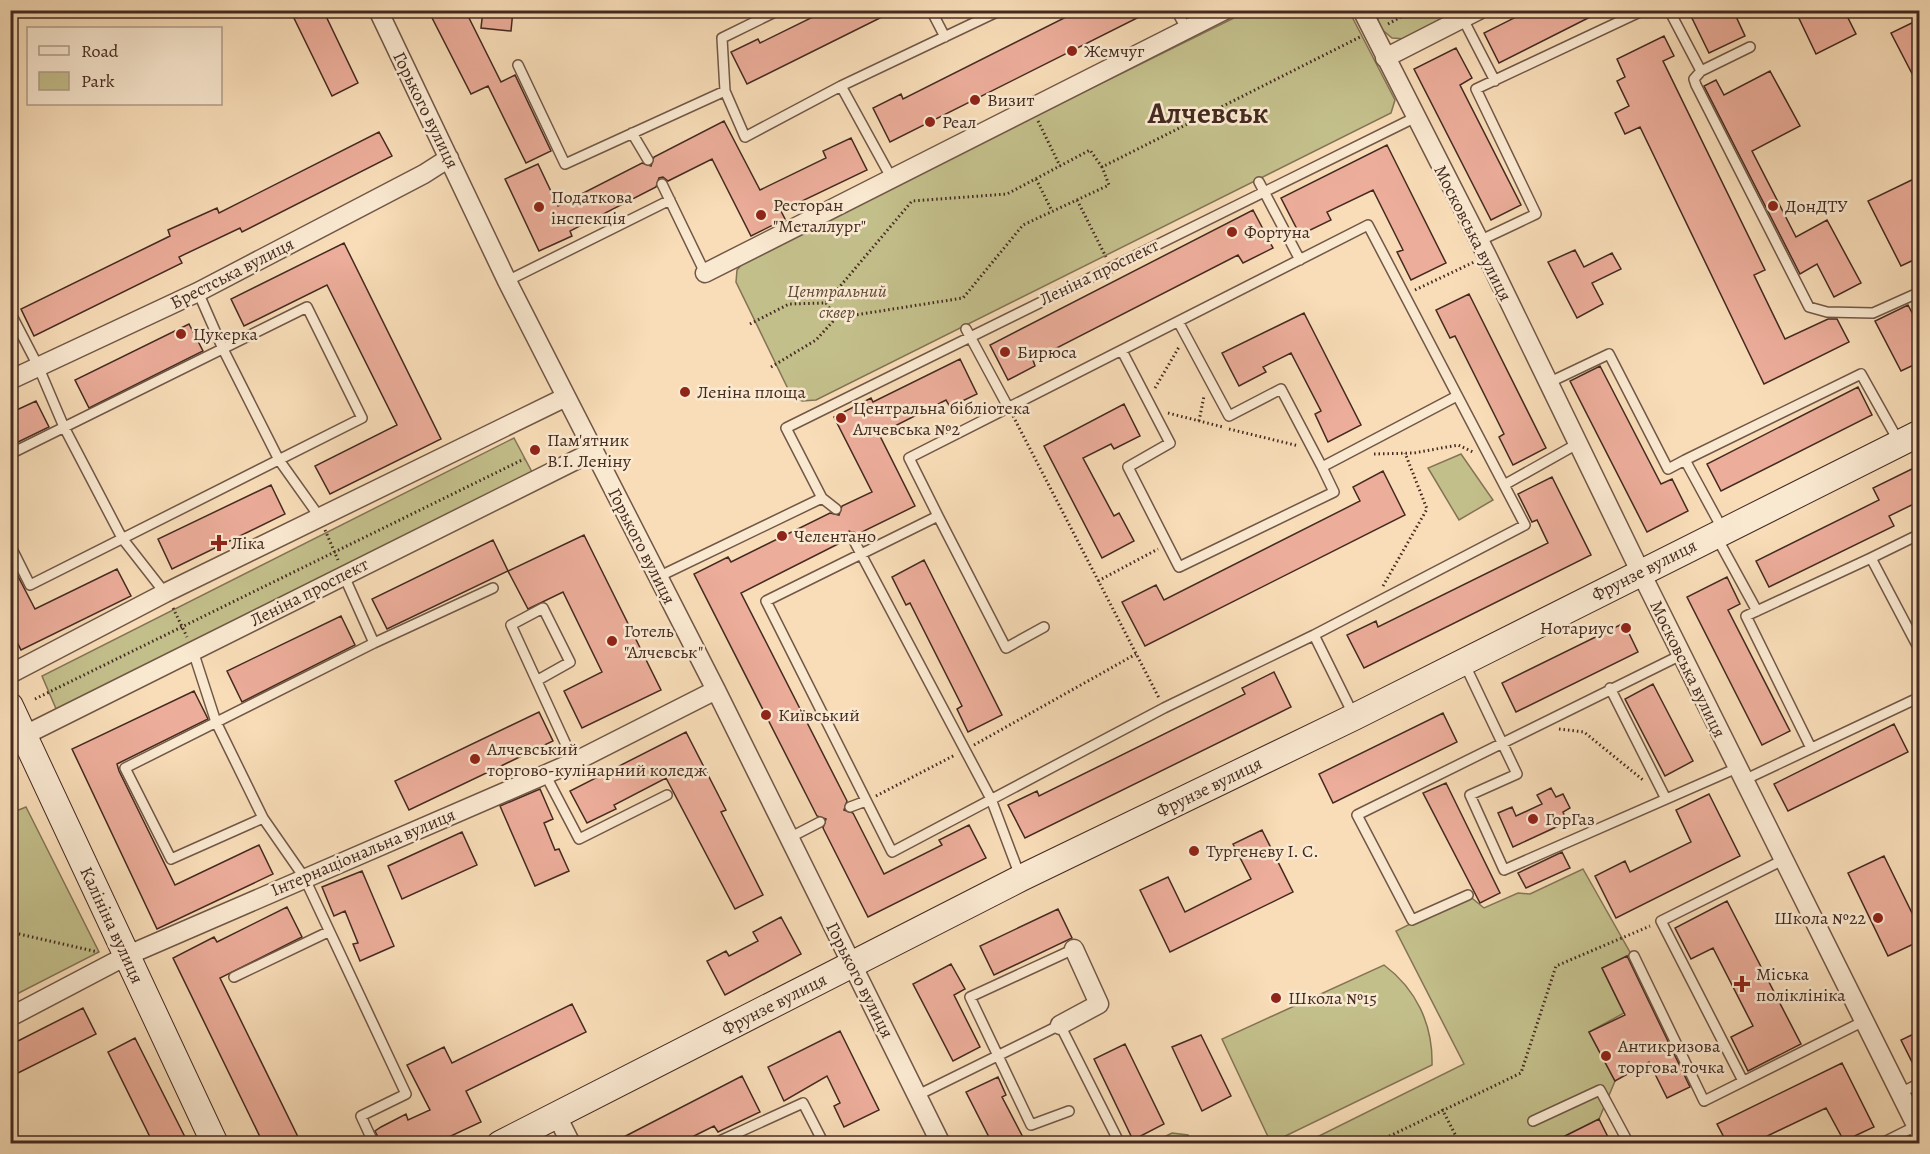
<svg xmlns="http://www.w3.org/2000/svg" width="1930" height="1154" font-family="Alegreya,serif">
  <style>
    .park { fill: #c3bf8b; stroke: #847456; stroke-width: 1.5 }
    .building { fill: #ecad9a; stroke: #442a20; stroke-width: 1.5 }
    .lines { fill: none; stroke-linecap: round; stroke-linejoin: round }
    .lane-casing { stroke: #715746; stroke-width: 12 }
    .street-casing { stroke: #715746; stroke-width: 21 }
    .secondary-casing { stroke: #442a20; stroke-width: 28 }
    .path { stroke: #442a20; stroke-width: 3; stroke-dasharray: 1.5 3; stroke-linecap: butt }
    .lane { stroke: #fae9d1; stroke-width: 9 }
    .street { stroke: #fae9d1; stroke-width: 18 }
    .secondary { stroke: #fae9d1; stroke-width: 26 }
    .poi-dot { fill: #8f2418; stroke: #fae9d1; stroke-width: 2 }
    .labels { text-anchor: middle; stroke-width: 5; stroke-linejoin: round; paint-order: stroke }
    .poi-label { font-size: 18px; fill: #442a20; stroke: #fae9d1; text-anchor: start }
    .street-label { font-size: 18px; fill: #442a20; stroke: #fae9d1 }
    .park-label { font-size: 18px; font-style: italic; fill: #5d4835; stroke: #fae9d1 }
    .town-label { font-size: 30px; font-weight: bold; fill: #442a20; stroke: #fae9d1 }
  </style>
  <rect width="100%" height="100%" fill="#f8ddb8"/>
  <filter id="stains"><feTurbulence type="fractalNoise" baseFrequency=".00333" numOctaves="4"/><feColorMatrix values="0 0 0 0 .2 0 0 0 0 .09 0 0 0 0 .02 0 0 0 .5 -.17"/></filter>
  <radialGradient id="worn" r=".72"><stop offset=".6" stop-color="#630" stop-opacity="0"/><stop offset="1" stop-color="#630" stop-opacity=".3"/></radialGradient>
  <path class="park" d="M1248 11H1349L1395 100 1391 113 816 400 802 401 791 395 736 282 737 270 747 258Z
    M1377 11H1462L1405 39 1392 38 1379 27Z
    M514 438 533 474 57 711 42 676Z
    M1461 454 1493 500 1459 520 1428 468Z
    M26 807 99 952 11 997V813Z
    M1583 869 1631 954 1602 968 1624 1013 1589 1032 1615 1081 1599 1119 1551 1143 1303 1144 1464 1064 1396 931 1468 895 1484 908 1518 893 1530 894Z
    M1384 965C1416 989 1433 1024 1432 1065L1271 1143 1222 1039Z
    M1172 1133 1188 1135 1192 1143H1152Z"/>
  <path class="building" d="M290 10H323L358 83 332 96Z
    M428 10H465L501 82 515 75 551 151 526 163 488 86 471 94Z
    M483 10H513L511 31 481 28Z
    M827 10H896L747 84 731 52 758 39 760 43Z
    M1080 10H1153L890 142 873 108 901 94 903 99Z
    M1530 10H1604L1499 63 1484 33Z
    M1688 10H1733L1745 36 1709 53Z
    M1795 10H1844L1856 34 1816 54Z
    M1920 19V89L1891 33Z
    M1664 36 1674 56 1663 61 1765 270 1754 275 1785 339 1828 319H1837L1849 342 1764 384 1640 127 1625 134 1615 113 1629 106 1617 81 1625 77 1617 59Z
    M1456 48 1472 78 1460 85 1521 205 1491 220 1414 69Z
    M1770 71 1800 126 1752 151 1796 237 1827 220 1861 283 1834 297 1817 264 1800 274 1704 86 1716 80 1724 95Z
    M724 121 760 190 826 158 823 151 851 138 867 170 781 211 785 219 751 236 712 159 668 181 663 177 659 178 656 187 570 231 572 236 539 251 505 179 538 164 558 206 642 163 651 166 654 157Z
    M379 132 392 156 242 232 240 228 179 257 182 263 34 336 21 309 170 236 168 230 217 208 219 213Z
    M1387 145 1446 263 1411 280 1397 252 1403 250 1373 190 1327 212 1331 220 1300 235 1281 198Z
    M1920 176V257L1901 266 1868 201Z
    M1253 210 1273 248 1243 263 1238 255 1033 360 1035 366 1008 380 990 345Z
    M344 243 441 439 330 494 315 466 397 425 327 285 244 326 231 299Z
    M1575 250 1584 267 1612 253 1621 269 1592 283 1603 304 1577 318 1548 262Z
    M1469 294 1546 448 1513 465 1499 437 1504 434 1455 336 1450 338 1436 310Z
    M1908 305 1920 328V362L1901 371 1875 321Z
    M1304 313 1361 425 1328 442 1315 414 1321 411 1291 353 1263 367 1266 372 1239 386 1222 353Z
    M189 324 203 351 89 408 75 380Z
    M960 359 977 394 950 407 946 400 879 434 915 506 858 534 849 531 846 534V540L741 593 847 801 844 810 853 813 884 874 942 845 939 840 969 825 986 858 868 917 823 828 826 819 817 816 694 574 728 557 731 562 830 513 839 515 842 506 872 492 834 417 871 398 873 402Z
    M1600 366 1661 484 1672 479 1688 511 1647 532 1570 381Z
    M1858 387 1872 415 1721 491 1707 464Z
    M36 401 49 427 10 446V413Z
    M1124 404 1140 436 1114 449 1111 444 1083 458 1114 516 1119 513 1134 541 1102 558 1044 446Z
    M1920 465V501L1889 516 1894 526 1769 587 1756 561 1879 500 1873 488Z
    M1383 471 1405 515 1145 646 1122 602 1156 585 1164 600 1360 501 1353 487Z
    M1552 477 1591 555 1364 668 1347 635 1376 621 1378 627 1548 543 1537 520 1532 522 1518 494Z
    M271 485 285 514 172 569 158 539Z
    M584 535 661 690 582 728 564 691 602 672 563 592 528 609 508 571Z
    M493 540 508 571 387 629 372 599Z
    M924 560 1002 715 968 732 957 709 962 706 910 603 906 605 892 577Z
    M10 561 35 609 117 569 131 596 21 650 10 628Z
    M1727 577 1740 604 1728 610 1790 731 1762 745 1687 597Z
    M341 616 355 645 242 702 227 671Z
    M1624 623 1638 652 1516 712 1502 683Z
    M1274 672 1291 707 1025 838 1008 805 1037 791 1039 796 1245 694 1242 688Z
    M1653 684 1693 761 1665 776 1625 699Z
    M194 691 208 719 117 764 119 771 175 885 259 845 273 874 157 929 72 749Z
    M539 712 553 741 409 810 395 781Z
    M1443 713 1457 742 1333 803 1319 774Z
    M1894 724 1908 752 1788 811 1774 784Z
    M686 732 726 810 721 812 763 895 735 909 666 778 614 805 616 809 587 823 570 791Z
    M1446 783 1500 893 1480 903 1423 793Z
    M1551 788 1556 797 1563 794 1570 808 1563 812 1567 822 1513 847 1498 813 1512 807 1516 816 1542 804 1537 795Z
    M540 789 553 819 544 823 555 850 559 849 569 871 535 886 500 806Z
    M1709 794 1740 856 1616 918 1595 876 1625 861 1630 872 1691 842 1676 810Z
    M1262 830 1293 892 1170 952 1140 890 1168 877 1185 912 1251 879 1233 844Z
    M462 832 477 865 402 899 388 866Z
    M1562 852 1570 868 1526 888 1518 873Z
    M1884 856 1913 915 1920 912V941L1888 956 1848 873Z
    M362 871 394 946 360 961 353 944 358 943 345 911 334 916 322 887Z
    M1727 901 1801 1044 1748 1071 1731 1037 1753 1026 1713 948 1691 959 1675 928Z
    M287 907 302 937 220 978 301 1143H263L173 958 214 937 217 942Z
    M1058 909 1072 938 994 975 980 946Z
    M781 917 801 954 725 995 707 961 726 951 729 956 758 941 753 932Z
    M1627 956 1690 1087 1667 1098 1649 1062 1615 1081 1589 1032 1625 1015 1602 968Z
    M951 964 965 989 954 995 980 1047 953 1061 913 984Z
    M572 1004 586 1032 466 1091 481 1122 436 1143H381L375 1131 381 1127 406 1114 408 1120 430 1110 407 1065 444 1047 452 1063Z
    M83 1008 96 1034 10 1077V1045Z
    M840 1031 879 1110 844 1127 834 1106 840 1103 827 1076 784 1101 768 1067Z
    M1920 1031V1076H1919L1901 1040Z
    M1201 1035 1231 1096 1202 1111 1172 1047Z
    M135 1038 188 1143H153L108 1052Z
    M1125 1044 1164 1124 1133 1140 1094 1059Z
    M1842 1063 1874 1127 1844 1141 1826 1108 1765 1137 1768 1143H1727L1717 1124Z
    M742 1076 760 1112 718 1132 714 1126 680 1143H612Z
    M998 1077 1006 1095 1002 1097 1026 1143H992L966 1092Z
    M1599 1119 1611 1143H1551Z"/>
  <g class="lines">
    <defs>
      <path id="lane" d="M931 10 945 37
        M1176 10 1187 30
        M1669 10 1701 71 1750 47
        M1463 19 1495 81
        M518 65 565 164 725 91 745 137 841 86 1001 10
        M1701 71 1694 79 1696 85 1809 307 1827 312 1873 313 1920 292
        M841 86 892 179
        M725 91 722 38 779 10
        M632 133 648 160
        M1259 182 1300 260
        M662 184 705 273
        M1368 225 1525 525 1314 635 1164 708 892 852 766 601 938 516 909 458Z
        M1479 241 1536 214 1476 89 1644 10
        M507 281 670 200
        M198 292 223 349 279 460 321 519
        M10 312 38 366 64 427 122 538 165 593
        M1179 323 1229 416 1281 389 1322 467 1457 396
        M966 329 1008 407
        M1122 351 1170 443 1128 467 1179 567 1334 492 1322 467
        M1548 383 1609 354 1668 469 1685 460 1723 530
        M10 454 307 307 362 418 30 585 10 545
        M1685 460 1861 374 1899 442
        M1504 485 1577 444
        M822 498 836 509
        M938 516 1006 648 1044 627
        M1920 534 1871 558 1920 651
        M1716 536 1757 611
        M852 537 991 799 1020 876
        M344 576 374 643
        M658 577 822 498 786 428 1414 118
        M1314 635 1353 714
        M193 651 216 722 263 818 304 877 406 1094 361 1116 374 1144
        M1465 665 1517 774 1470 795 1504 870 1737 768
        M538 680 570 662 543 608 511 625 574 762
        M1610 688 1666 799
        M1811 748 1746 616 1871 558
        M545 774 579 839 667 795
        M1744 780 1920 697
        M850 807 866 801
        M263 818 171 859 125 768 374 643 493 588
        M789 838 820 822
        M1468 895 1412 920 1357 815 1681 655
        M1634 956 1704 1101 1864 1021
        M234 977 328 932
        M1743 1081 1661 921 1783 860
        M1900 1093 1920 1083
        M918 1095 1060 1025 1120 1144
        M1069 1111 1031 1125 970 997 1074 949
        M1533 1121 1600 1090 1629 1144
        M713 1144 803 1103 824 1144
        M1880 1144 1916 1126"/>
      <path id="street" d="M378 10 507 281 716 690 941 1144
        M1362 10 1487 256 1640 571 1920 1133
        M1385 58 1479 10
        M705 273 1225 10
        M10 380 198 292 424 174 449 158
        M10 674 165 593 566 397
        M25 735 594 451
        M10 1017 126 956 574 762 716 690
        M1060 1025 1099 1004 1074 949
        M556 1114 571 1144"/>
      <path id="secondary" d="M10 706 215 1144
        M500 1144 1021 878 1354 717 1920 433"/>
    </defs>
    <use href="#lane" class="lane-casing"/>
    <use href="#street" class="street-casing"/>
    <use href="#secondary" class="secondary-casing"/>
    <path class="path" d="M1388 24 1414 10
      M1038 121 1060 166
      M1036 179 1052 211
      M1077 200 1106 257
      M1415 290 1474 262
      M826 303 836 318
      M750 324 789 304 826 303 912 201 1007 194 1090 150 1102 167
      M771 367 816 340 836 318 963 298 1023 225 1109 185 1102 167 1360 37
      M1155 388 1179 347
      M1168 413 1223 427
      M1013 416 1159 698
      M1199 421 1204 396
      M1229 429 1299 446
      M1374 454 1414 453 1458 445 1473 452
      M325 530 338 560
      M1098 581 1158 549
      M1383 586 1427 509 1405 453
      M173 608 187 637
      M35 699 524 459
      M1559 729 1584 732 1643 780
      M974 745 1136 654
      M876 796 955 755
      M10 932 98 952
      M1442 1109 1460 1144
      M1373 1144 1521 1073 1556 966 1650 926"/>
    <use href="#lane" class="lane"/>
    <use href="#street" class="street"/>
    <use href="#secondary" class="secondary"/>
  </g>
  <g class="poi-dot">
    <circle cx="1072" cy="51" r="6"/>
    <circle cx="975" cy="100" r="6"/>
    <circle cx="930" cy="122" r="6"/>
    <circle cx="1773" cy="206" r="6"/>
    <circle cx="539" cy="207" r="6"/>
    <circle cx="761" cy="215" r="6"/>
    <circle cx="1232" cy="232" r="6"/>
    <circle cx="181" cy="334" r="6"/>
    <circle cx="1005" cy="352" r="6"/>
    <circle cx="685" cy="392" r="6"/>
    <circle cx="841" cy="418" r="6"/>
    <circle cx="535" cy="450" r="6"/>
    <circle cx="782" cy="536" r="6"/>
    <path d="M216 534h6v6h6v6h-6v6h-6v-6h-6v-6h6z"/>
    <circle cx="1626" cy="628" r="6"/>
    <circle cx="612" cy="641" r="6"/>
    <circle cx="766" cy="715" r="6"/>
    <circle cx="475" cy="759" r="6"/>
    <circle cx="1533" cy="819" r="6"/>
    <circle cx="1194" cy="851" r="6"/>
    <circle cx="1878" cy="918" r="6"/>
    <path d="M1739 975h6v6h6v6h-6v6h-6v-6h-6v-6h6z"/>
    <circle cx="1276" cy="998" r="6"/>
    <circle cx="1606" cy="1056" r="6"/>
  </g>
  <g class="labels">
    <g class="poi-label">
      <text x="1084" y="57">Жемчуг</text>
      <text x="987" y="106">Визит</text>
      <text x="942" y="128">Реал</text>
      <text x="551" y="203">Податкова<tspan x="551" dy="21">інспекція</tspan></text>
      <text x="773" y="211">Ресторан<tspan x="773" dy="21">"Металлург"</tspan></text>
      <text x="1785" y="212">ДонДТУ</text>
      <text x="1244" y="238">Фортуна</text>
      <text x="193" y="340">Цукерка</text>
      <text x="1017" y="358">Бирюса</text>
      <text x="697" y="398">Леніна площа</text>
      <text x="853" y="414">Центральна бібліотека<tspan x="853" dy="21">Алчевська №2</tspan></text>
      <text x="547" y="446">Пам'ятник<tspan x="547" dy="21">В.I. Ленiну</tspan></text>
      <text x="794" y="542">Челентано</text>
      <text x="231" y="549">Ліка</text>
      <text x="1614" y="634" text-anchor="end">Нотариус</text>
      <text x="624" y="637">Готель<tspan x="624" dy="21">"Алчевськ"</tspan></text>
      <text x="778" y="721">Київський</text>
      <text x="487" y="755">Алчевський<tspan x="487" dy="21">торгово-кулінарний коледж</tspan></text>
      <text x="1545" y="825">ГорГаз</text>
      <text x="1206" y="857">Тургенєву І. С.</text>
      <text x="1866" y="924" text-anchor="end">Школа №22</text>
      <text x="1756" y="980">Міська<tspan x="1756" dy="21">поліклініка</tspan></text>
      <text x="1288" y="1004">Школа №15</text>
      <text x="1618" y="1052">Антикризова<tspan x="1618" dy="21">торгова точка</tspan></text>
    </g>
    <g class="street-label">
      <text transform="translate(426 110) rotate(64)" y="6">Горького вулиця</text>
      <text transform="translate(1473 233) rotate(63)" y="6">Московська вулиця</text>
      <text transform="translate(1099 272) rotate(-26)" y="6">Леніна проспект</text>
      <text transform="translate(232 273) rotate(-27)" y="6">Брестська вулиця</text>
      <text transform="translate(642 546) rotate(63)" y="6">Горького вулиця</text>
      <text transform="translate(1644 570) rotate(-27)" y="6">Фрунзе вулиця</text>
      <text transform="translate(309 592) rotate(-27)" y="6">Леніна проспект</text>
      <text transform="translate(1688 669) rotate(64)" y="6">Московська вулиця</text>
      <text transform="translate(1209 787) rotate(-26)" y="6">Фрунзе вулиця</text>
      <text transform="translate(363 852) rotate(-23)" y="6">Інтернаціональна вулиця</text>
      <text transform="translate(112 925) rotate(65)" y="6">Калініна вулиця</text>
      <text transform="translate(860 980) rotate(63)" y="6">Горького вулиця</text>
      <text transform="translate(774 1004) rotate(-27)" y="6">Фрунзе вулиця</text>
    </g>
    <g class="park-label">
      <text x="837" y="297">Центральний<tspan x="837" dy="21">сквер</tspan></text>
    </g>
    <g class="town-label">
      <text x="1208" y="123">Алчевськ</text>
    </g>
  </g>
  <rect width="1930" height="1154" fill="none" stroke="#f8ddb8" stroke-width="36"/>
  <rect x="12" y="12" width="1906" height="1130" fill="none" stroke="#442a20" stroke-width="3"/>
  <rect x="18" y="18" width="1894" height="1118" fill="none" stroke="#442a20" stroke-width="1.5"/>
  <rect x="27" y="27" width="195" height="78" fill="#fae9d1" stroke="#b19d8a" stroke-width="1.5"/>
  <rect x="39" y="46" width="30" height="9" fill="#fae9d1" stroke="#b19d8a" stroke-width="1.5"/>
  <text x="81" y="57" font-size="18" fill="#442a20">Road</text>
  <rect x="39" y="72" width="30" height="18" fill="#c3bf8b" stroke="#b19d8a" stroke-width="1.5"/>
  <text x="81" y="87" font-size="18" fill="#442a20">Park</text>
  <rect width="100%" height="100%" filter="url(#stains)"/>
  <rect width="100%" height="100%" fill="url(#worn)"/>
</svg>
